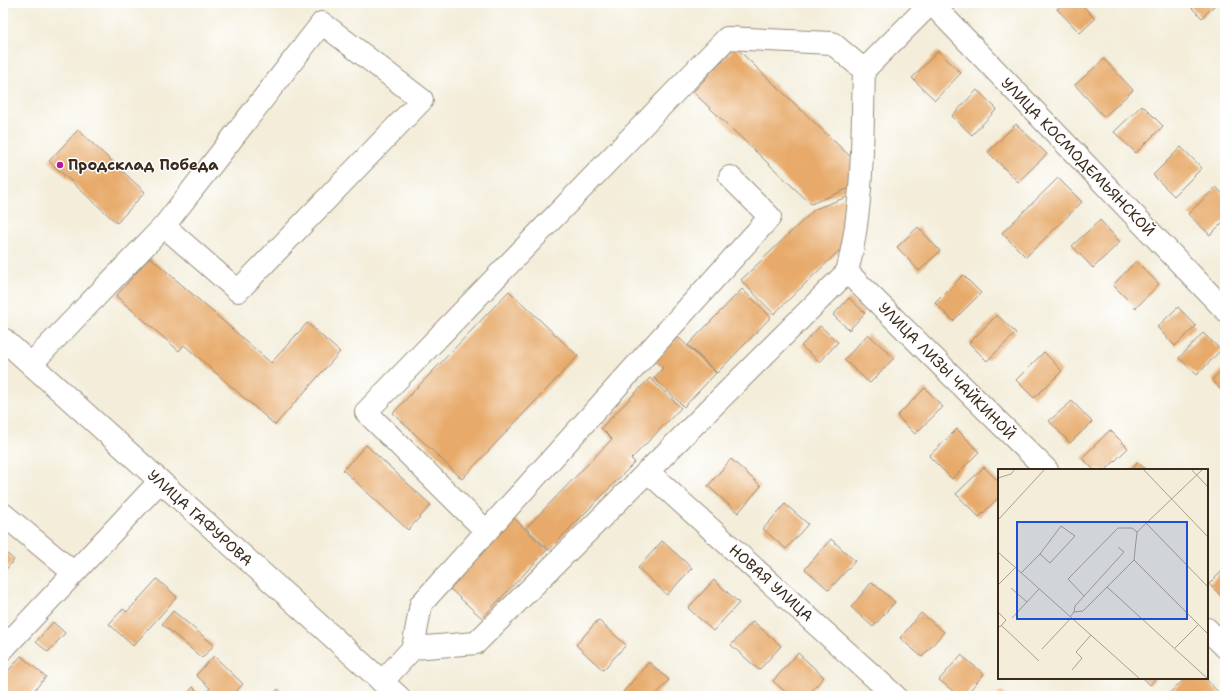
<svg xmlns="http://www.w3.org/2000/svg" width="1228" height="699" font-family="'Shantell Sans',sans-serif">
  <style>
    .building { fill: #e7aa6a }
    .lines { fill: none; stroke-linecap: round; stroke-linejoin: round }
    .minor-casing { stroke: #978c7c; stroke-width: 24 }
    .major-casing { stroke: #978c7c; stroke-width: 24 }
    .minor { stroke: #fff; stroke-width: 22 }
    .major { stroke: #fff; stroke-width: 22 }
    .poi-dot { fill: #b5179e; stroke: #fff; stroke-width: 1.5 }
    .labels { text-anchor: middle; stroke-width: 3; stroke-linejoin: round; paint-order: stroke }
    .street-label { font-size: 15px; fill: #3b2a1e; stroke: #fff }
    .poi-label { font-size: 15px; font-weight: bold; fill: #3b2a1e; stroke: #fff; text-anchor: start }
    .inset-road { fill: none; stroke: #a99f8e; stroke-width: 1 }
    .view { fill: #1d4ed8; fill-opacity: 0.15; stroke: #1d4ed8; stroke-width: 2 }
    .inset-edge { fill: none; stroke: #3b2a1e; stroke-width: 2 }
  </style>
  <rect width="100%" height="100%" fill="#fff"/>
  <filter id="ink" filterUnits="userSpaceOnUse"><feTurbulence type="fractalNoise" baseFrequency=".025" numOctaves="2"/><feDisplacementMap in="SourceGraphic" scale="8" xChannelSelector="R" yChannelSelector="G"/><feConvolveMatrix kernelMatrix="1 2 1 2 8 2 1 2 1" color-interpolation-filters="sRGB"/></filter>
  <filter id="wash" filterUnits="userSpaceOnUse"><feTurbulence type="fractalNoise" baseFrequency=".012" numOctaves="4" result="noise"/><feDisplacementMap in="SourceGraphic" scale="16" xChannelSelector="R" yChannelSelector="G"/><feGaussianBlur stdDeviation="0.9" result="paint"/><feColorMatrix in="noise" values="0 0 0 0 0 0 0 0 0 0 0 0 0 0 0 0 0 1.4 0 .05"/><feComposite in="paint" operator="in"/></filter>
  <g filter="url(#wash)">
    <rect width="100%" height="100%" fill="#f3edd9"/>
    <g id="blocks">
      <path class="building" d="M1064 3H1081L1095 19 1080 33 1057 9Z
        M1187 3H1217L1202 18Z
        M735 47 854 160 852 187 811 204 693 92Z
        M938 51 961 73 935 100 912 78Z
        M1104 59 1133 90 1104 117 1075 85Z
        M977 90 997 109 972 135 952 116Z
        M1142 105 1163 126 1136 153 1114 132Z
        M1016 124 1047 154 1018 182 988 152Z
        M78 130 145 192 117 223 49 161Z
        M1181 147 1202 168 1174 196 1153 175Z
        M1058 178 1082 202 1026 257 1002 233Z
        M1216 187 1225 196V220L1210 235 1188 214Z
        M852 195 847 243 774 314 741 280 815 209Z
        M1100 220 1120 242 1093 268 1072 246Z
        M918 227 940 251 919 271 897 247Z
        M150 257 271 363 307 323 340 352 275 425 184 345 179 351 116 296Z
        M1136 261 1159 284 1136 308 1113 285Z
        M963 275 981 293 953 321 935 303Z
        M742 289 771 317 717 373 688 345Z
        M509 291 578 356 462 479 393 413Z
        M849 298 865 313 849 330 833 315Z
        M1178 307 1196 326 1175 346 1157 327Z
        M997 315 1016 333 987 361 969 343Z
        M820 326 838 342 820 362 801 346Z
        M1203 333 1221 350 1197 375 1179 358Z
        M868 334 894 358 870 383 844 360Z
        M678 337 716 373 684 407 654 378 663 368 655 361Z
        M1044 352 1062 371 1034 398 1016 380Z
        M1225 367V394L1212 380Z
        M650 378 681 408 631 459 635 462 549 550 526 528 612 439 601 428Z
        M925 388 943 407 915 434 897 416Z
        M1072 401 1092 422 1070 443 1049 421Z
        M957 429 979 452 952 479 929 456Z
        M1110 430 1128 448 1106 470H1094L1082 458Z
        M366 445 431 505 408 530 343 470Z
        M731 459 761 486 738 513 708 486Z
        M1138 462 1146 470H1131Z
        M984 467 999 482V497L979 517 956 494Z
        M785 504 808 524 786 549 763 529Z
        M514 518 547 550 482 618 448 587Z
        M831 539 855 561 829 590 805 569Z
        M662 541 692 568 667 595 638 568Z
        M3 550 14 560 3 573Z
        M1225 568V600L1209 584Z
        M157 579 177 597 133 646 109 624 123 609 127 612Z
        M714 580 739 603 713 631 688 608Z
        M872 582 895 602 873 627 851 607Z
        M173 611 214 645 202 658 162 624Z
        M921 613 944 632 922 657 900 638Z
        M598 620 626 645 603 670 576 645Z
        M753 621 781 646 759 670 731 645Z
        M53 622 65 633 48 652 36 642Z
        M798 653 824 677 807 696H790L773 681Z
        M961 655 984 674 965 696H959L939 680Z
        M21 656 46 677 29 696H3V677Z
        M214 656 243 684 232 696H203L210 688 196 675Z
        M649 662 669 680 655 696H628L623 692Z
        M1143 678H1156L1150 685Z
        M1186 678H1205L1219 693 1215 696H1166Z
        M193 687 202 696H185Z
        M278 689 286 696H271Z
        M1001 691 1007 696H996Z"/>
    </g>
  </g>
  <g filter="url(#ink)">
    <use href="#blocks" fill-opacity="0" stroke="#978c7c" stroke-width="1"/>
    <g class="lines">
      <defs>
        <path id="minor" d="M931 3 1225 310
          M847 272 1047 470
          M31 364 164 226 238 291 422 100 322 23 164 226
          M647 471 895 696
          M3 514 74 573
          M486 531 366 412 727 38 832 43 864 70
          M1207 629 1225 647
          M413 648 421 604 770 217 730 177
          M3 649 160 481
          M382 682 413 648 476 643 847 272C864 206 862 137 864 70L931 3"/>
        <path id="major" d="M3 339 398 696"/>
      </defs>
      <use href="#minor" class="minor-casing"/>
      <use href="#major" class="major-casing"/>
      <use href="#minor" class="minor"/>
      <use href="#major" class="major"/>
    </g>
  </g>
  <circle class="poi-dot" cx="60" cy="165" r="4"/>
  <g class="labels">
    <g class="street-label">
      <text transform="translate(1078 157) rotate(46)" y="5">УЛИЦА КОСМОДЕМЬЯНСКОЙ</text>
      <text transform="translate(947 371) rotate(45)" y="5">УЛИЦА ЛИЗЫ ЧАЙКИНОЙ</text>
      <text transform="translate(200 518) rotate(42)" y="5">УЛИЦА ГАФУРОВА</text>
      <text transform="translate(771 583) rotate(42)" y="5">НОВАЯ УЛИЦА</text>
    </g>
    <g class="poi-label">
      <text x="68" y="170">Продсклад Победа</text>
    </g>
  </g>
  <g transform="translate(998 469)">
    <rect width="210" height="210" fill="#f3edd9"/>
    <path class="inset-road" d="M145 0 210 68M193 0 210 18M0 9 13 5 17 0M0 51 47 0M148 54 210 118M0 83 142 210M136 91 210 165M23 104 42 85 52 94 77 67 63 57 42 85M0 116 17 99M109 118 210 210M13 119 29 133M86 127 70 110 120 59H134L139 63M0 143 8 151 2 158 0 156M76 143 77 137 126 83 120 78M72 148 76 143 85 142 136 91 139 63 205 0M14 149 41 120M3 156 41 192M177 179 201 155M44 180 73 149M74 201 84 189 78 183 93 166"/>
    <path class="view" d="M19 53H189V150H19Z"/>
    <rect width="210" height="210" class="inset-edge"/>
  </g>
  <rect width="1228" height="699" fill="none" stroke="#fff" stroke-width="16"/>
</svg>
